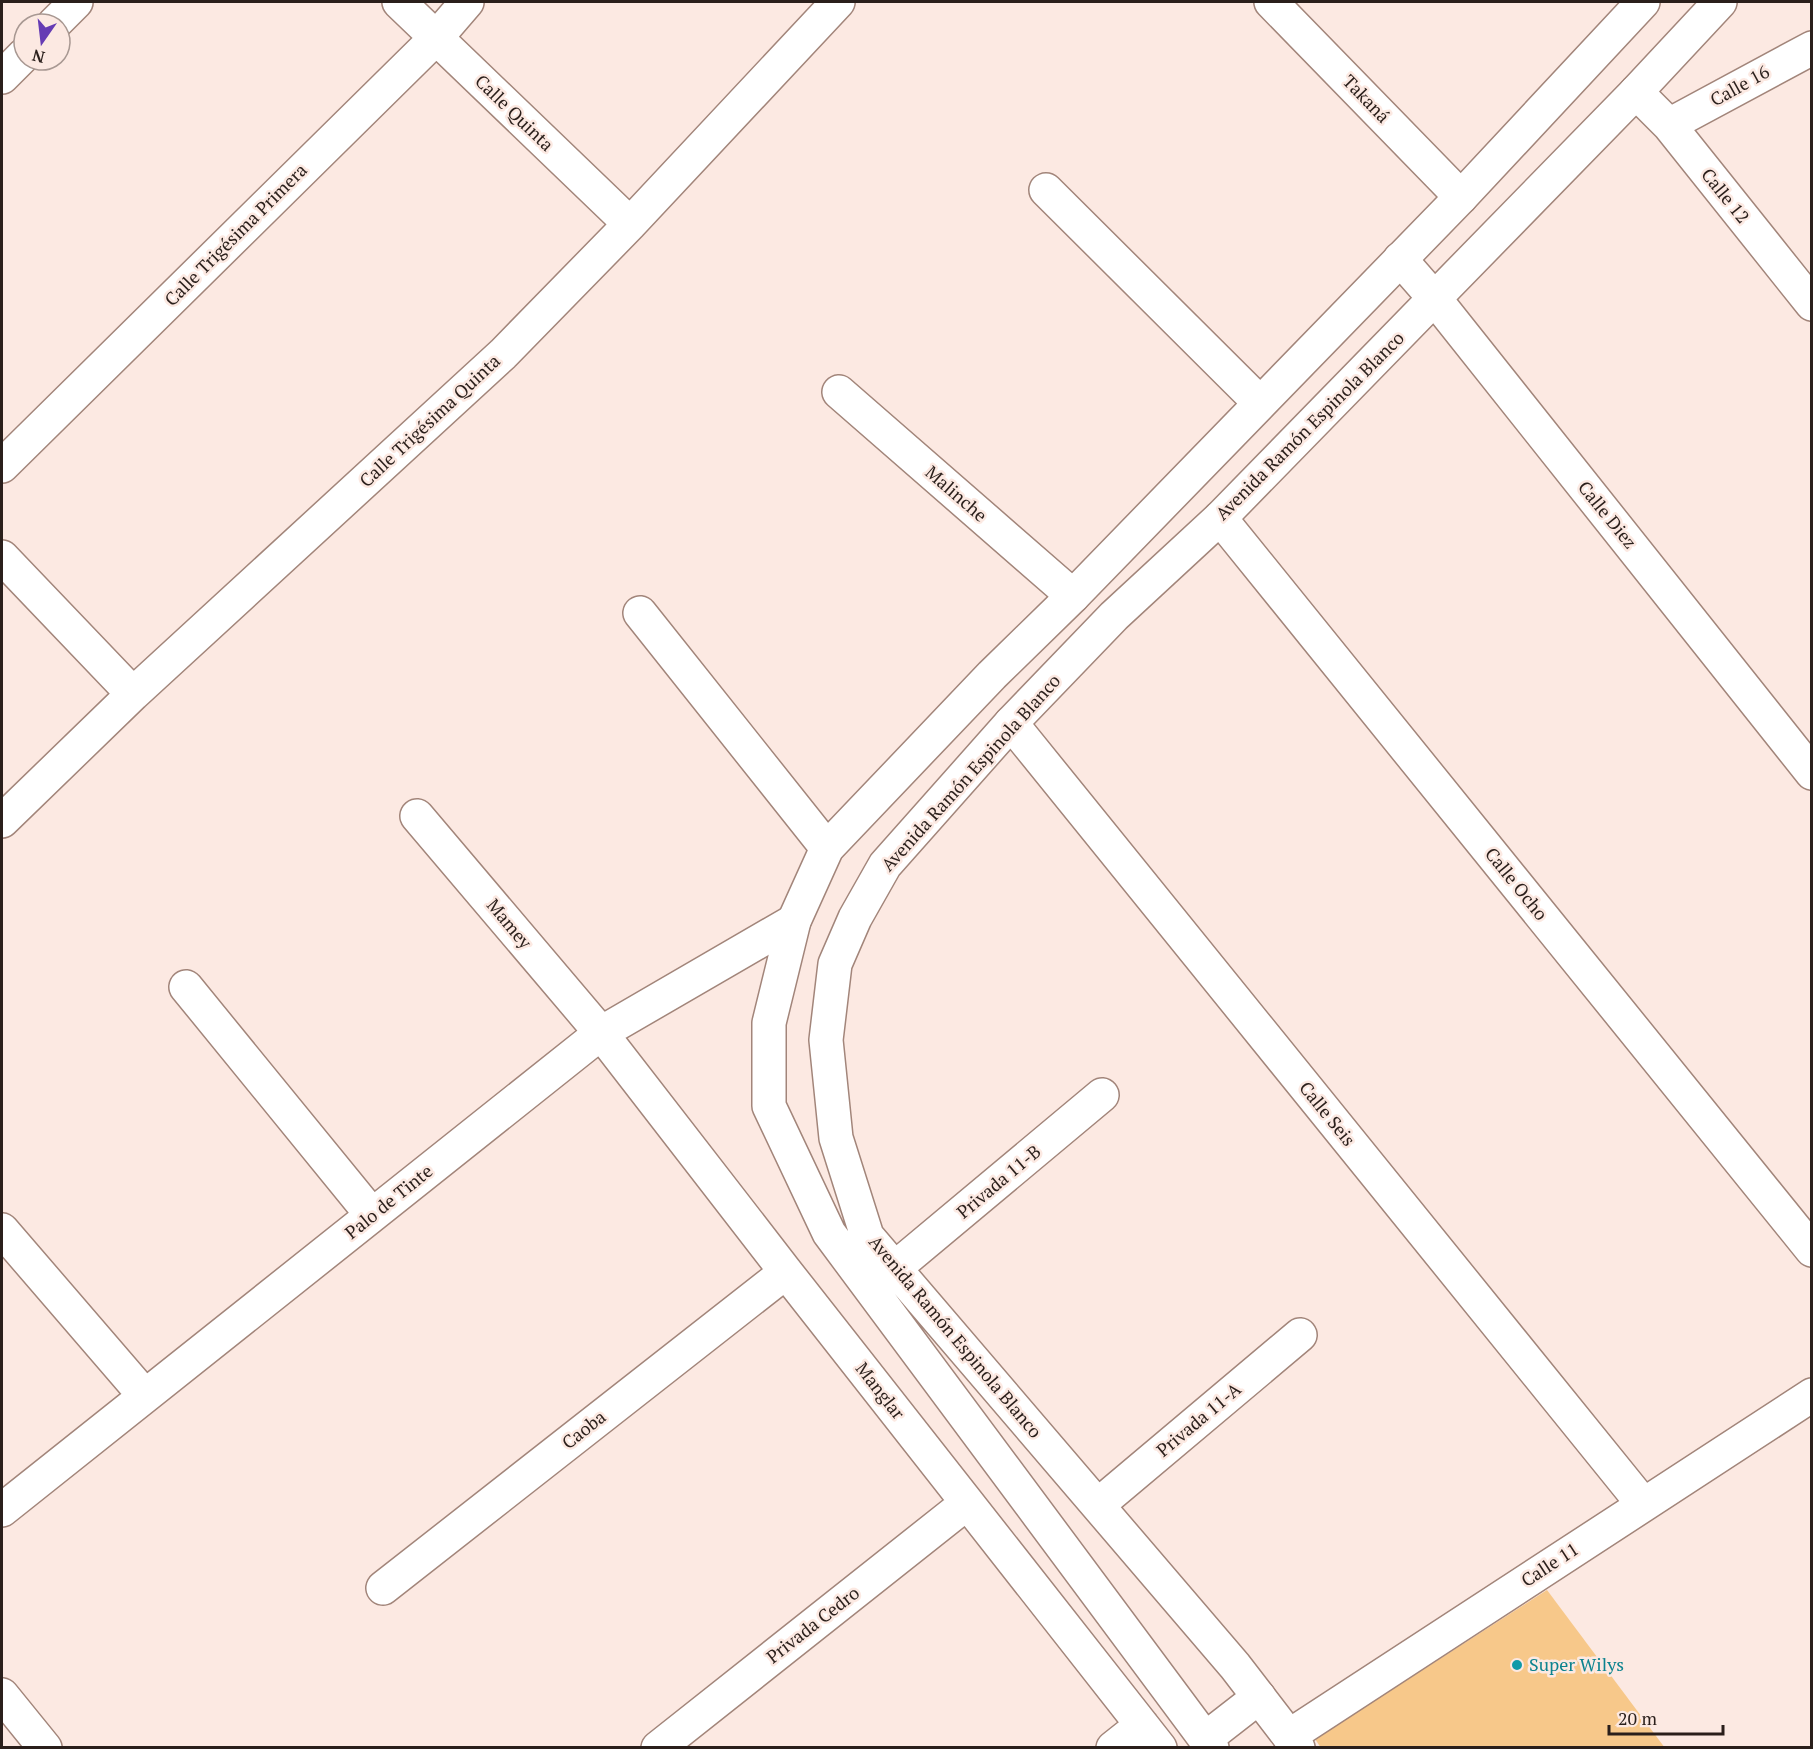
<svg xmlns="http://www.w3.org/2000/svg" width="1813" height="1749" font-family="'PT Serif',serif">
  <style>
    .building { fill: #f7c88a }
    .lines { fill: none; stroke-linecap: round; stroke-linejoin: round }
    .minor-casing { stroke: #a2857a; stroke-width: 36 }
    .major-casing { stroke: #a2857a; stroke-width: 36 }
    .minor { stroke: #fff; stroke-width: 33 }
    .major { stroke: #fff; stroke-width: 33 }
    .culture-dot { fill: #0f9aa8; stroke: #fce9e2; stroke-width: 2 }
    .labels { text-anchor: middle; stroke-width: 5; stroke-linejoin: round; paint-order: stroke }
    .street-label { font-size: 18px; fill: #2a1f1b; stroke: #fce9e2 }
    .culture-label { font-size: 18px; fill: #0d838f; stroke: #fce9e2; text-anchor: start }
  </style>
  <rect width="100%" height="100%" fill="#fce9e2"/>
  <path class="building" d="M1547 1590 1665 1748H1321L1315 1739Z"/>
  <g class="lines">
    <defs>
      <path id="minor" d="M399 2 630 224
        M1271 2 1461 197
        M54 24 76 2
        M2 77 24 55
        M1636 92 1669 125 1812 304
        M1669 125 1812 48
        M1046 190 1260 403
        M1400 259 1435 299 1812 773
        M839 392 1073 596
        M2 466 436 38 467 2
        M1220 518 1812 1250
        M2 557 133 694
        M640 613 827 848
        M1011 723 1643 1504
        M417 816 601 1033 786 1272 1160 1748
        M2 821 133 694 503 354 630 224 838 2
        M186 987 372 1215
        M2 1230 145 1396
        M895 1268 1102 1095
        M1098 1505 1300 1335
        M2 1510 601 1033 794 921
        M383 1588 786 1272
        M2 1695 45 1748
        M1289 1736 1812 1395
        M1205 1739 1259 1697
        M658 1748 967 1503
        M1113 1748 1142 1725"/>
      <path id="major" d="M1212 1748 829 1233 769 1106V1023L794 921 827 848 992 675 1073 596 1461 197 1643 2
        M1298 1748 1235 1666 867 1236 836 1138 826 1040 835 964 855 918 885 865 1011 723 1114 616 1220 518 1636 92 1720 2"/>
    </defs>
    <use href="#minor" class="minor-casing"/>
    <use href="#major" class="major-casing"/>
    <use href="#minor" class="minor"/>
    <use href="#major" class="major"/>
  </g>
  <circle class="culture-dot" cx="1517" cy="1665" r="6"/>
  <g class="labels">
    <g class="street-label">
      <text transform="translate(1740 86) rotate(-29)" y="6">Calle 16</text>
      <text transform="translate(1366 99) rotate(46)" y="6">Takaná</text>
      <text transform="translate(514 113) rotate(44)" y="6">Calle Quinta</text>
      <text transform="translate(1725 196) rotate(51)" y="6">Calle 12</text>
      <text transform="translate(236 235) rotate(-45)" y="6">Calle Trigésima Primera</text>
      <text transform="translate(430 421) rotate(-43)" y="6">Calle Trigésima Quinta</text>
      <text transform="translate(1310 426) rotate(-45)" y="6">Avenida Ramón Espinola Blanco</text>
      <text transform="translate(956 494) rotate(41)" y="6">Malinche</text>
      <text transform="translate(1607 515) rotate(51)" y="6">Calle Diez</text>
      <text transform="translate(971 773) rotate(-48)" y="6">Avenida Ramón Espinola Blanco</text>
      <text transform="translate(1516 884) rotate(51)" y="6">Calle Ocho</text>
      <text transform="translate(509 924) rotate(50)" y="6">Mamey</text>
      <text transform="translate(1327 1114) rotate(51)" y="6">Calle Seis</text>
      <text transform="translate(999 1182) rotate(-40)" y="6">Privada 11-B</text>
      <text transform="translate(389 1202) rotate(-39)" y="6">Palo de Tinte</text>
      <text transform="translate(955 1337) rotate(50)" y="6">Avenida Ramón Espinola Blanco</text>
      <text transform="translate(880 1391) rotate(52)" y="6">Manglar</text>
      <text transform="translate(1199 1420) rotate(-40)" y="6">Privada 11-A</text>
      <text transform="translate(584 1430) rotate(-38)" y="6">Caoba</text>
      <text transform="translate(1550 1565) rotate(-33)" y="6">Calle 11</text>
      <text transform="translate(813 1625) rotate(-38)" y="6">Privada Cedro</text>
    </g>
    <g class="culture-label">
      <text x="1529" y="1671">Super Wilys</text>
    </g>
  </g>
  <rect width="1813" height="1749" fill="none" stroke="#2a1f1b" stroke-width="6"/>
  <g transform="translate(42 42) rotate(194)"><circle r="28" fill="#fce9e2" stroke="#a89892" stroke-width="1.5"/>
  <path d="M0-4.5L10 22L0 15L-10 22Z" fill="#663cb4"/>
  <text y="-9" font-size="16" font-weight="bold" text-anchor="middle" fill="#2a1f1b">N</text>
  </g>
  <path d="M1609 1725v9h114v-9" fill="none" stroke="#2a1f1b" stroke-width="3"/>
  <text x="1618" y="1725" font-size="18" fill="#2a1f1b" stroke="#fce9e2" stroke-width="4.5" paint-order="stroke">20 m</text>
</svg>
